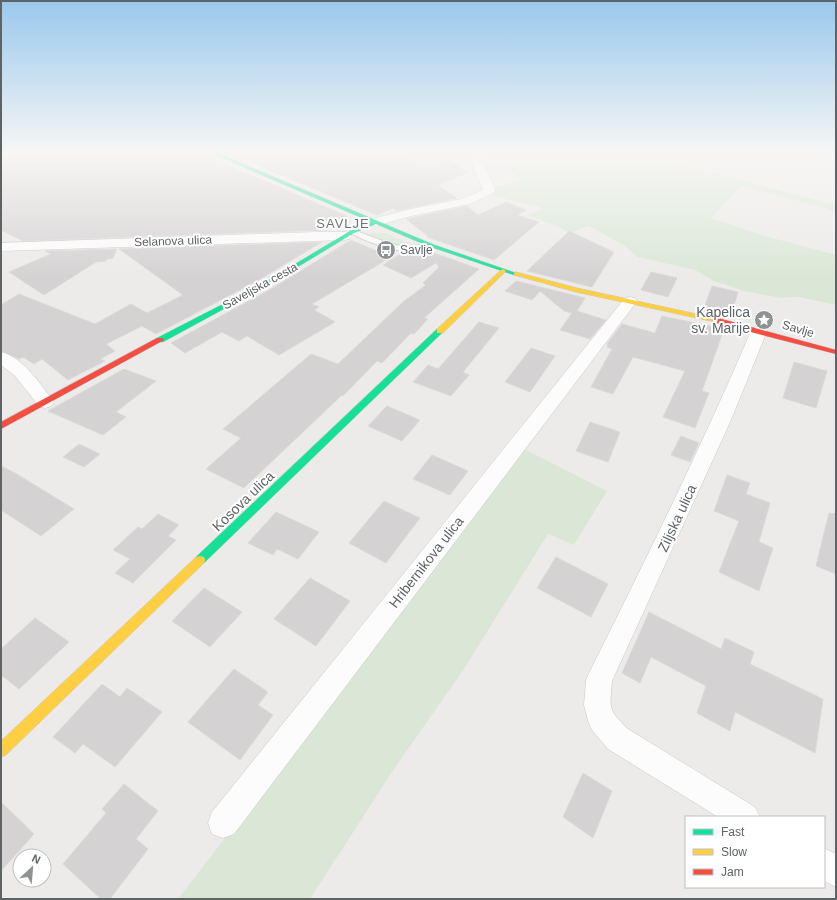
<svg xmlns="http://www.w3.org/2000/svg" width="837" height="900" font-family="Helvetica,sans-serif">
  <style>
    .green { fill: #dae7d6 }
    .building { fill: #d4d2d2; stroke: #dcdad8 }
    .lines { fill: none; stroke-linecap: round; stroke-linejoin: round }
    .lane-casing { stroke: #cac9c9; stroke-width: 2 }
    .street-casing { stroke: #cac9c9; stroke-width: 1 }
    .fast-casing { stroke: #c9c9c9; stroke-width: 1 }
    .slow-casing { stroke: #c9c9c9; stroke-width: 1 }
    .jam-casing { stroke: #c9c9c9; stroke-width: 1 }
    .lane { fill: #fcfcfc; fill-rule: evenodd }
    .street { fill: #fcfcfc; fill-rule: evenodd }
    .fast { fill: #16e098; fill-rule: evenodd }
    .slow { fill: #ffcf43; fill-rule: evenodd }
    .jam { fill: #f24e42; fill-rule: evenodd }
    .labels { text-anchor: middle; stroke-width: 4; stroke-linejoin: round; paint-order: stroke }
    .far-street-label { font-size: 12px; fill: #5e6366; stroke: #fff }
    .far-poi-label { font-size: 12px; fill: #5e6366; stroke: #fff; text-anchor: start }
    .far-quarter-label { font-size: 13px; letter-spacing: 1px; fill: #6f7577; stroke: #fff }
    .poi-label { font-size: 14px; fill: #5e6366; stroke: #fff; text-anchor: end }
    .street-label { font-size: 14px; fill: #5e6366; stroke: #fff }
  </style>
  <rect width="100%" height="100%" fill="#edebe9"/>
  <path class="green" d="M396 151H474L431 163 420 162Z
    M484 151H625L836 205V211L741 186 711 218 765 236 836 255V305L799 297 781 298 744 291 714 281 695 270 638 257 625 246 589 226 569 233 558 226 528 216 541 208V207L493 196 494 187 523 180 506 167 489 170 483 164 481 159Z
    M373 233H386L411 244C400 251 380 239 370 234Z
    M524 449 607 491 574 545 548 534 462 672 394 769 310 899H178Z"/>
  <path class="building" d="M1 151H201L203 155 347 216 323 229 327 230 23 241 1 230Z
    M243 151H383L426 165 448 159 469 172 438 185 456 198 396 211 393 208 377 215 233 155Z
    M506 202 526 210 517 215 539 222 494 260 427 237 428 236 406 219 467 206 478 215Z
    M569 231 614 252 592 287 527 271Z
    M351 240 391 257 312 304 319 307 314 310 335 322 279 355 247 336 239 341 222 332 185 353 171 343 271 289Z
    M322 242 257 281 156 334 142 326 106 344 115 351 100 359 105 361 68 380 42 359 34 364 23 357 19 359 1 351V305L19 294 95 324 131 304 147 313 183 295 119 249Z
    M117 249 113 258 107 259 106 261 96 262 44 295 9 272 51 254 45 251Z
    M426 250 479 269 424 318 428 319 414 334 411 333 382 363 377 361 343 396 342 395 244 488 206 469 241 438 223 429 311 354 338 364 403 302 426 285 423 283 439 267 436 263 411 278 383 265 403 252 415 253Z
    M651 272 677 278 668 297 641 290Z
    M516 281 585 298 577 311 606 320 590 339 560 330 572 313 564 311 540 291 532 300 505 291Z
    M712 286 738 292 731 315H729V316L703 311Z
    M662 316 724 329 702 391 709 393 695 428 663 417 685 371 633 357 613 394 591 387 612 349 607 347 608 344H607L622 324 655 333Z
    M479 322 499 328 463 372 469 375 451 396 413 382 428 365 438 369Z
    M531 348 555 356 530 392 505 382Z
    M794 362 827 371 816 408 783 398Z
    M124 369 156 381 116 412 126 417 103 435 48 411Z
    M387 406 420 420 402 441 368 426Z
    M590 422 620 432 608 462 576 451Z
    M681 436 699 443 690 462 671 455Z
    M79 444 100 454 84 467 63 457Z
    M432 455 468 471 450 495 413 479Z
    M1 466 15 473 74 509 41 536 1 510Z
    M727 475 750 483 746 494 770 503 759 542 773 548 759 591 719 572 739 521 714 511Z
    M384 501 420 518 386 563 349 543Z
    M276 512 319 532 298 559 277 549 273 555 248 543Z
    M829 513 836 514V574L816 566Z
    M158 514 179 525 168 536 176 540 133 583 115 573 130 559 113 550 138 527 142 529Z
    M556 557 608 584 591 617 537 588Z
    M310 578 350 601 316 646 274 619Z
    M204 588 242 612 210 647 172 621Z
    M649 612 721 649 725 638 754 652 750 664 823 699 815 753 735 712 730 731 697 713 706 686 651 657 640 683 622 673Z
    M35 618 69 642 19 689 1 675V649Z
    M234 669 268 692 258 705 273 715 240 760 188 722Z
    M102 684 120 697 127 688 162 712 115 767 83 744 75 753 53 737Z
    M583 773 612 791 593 838 563 817Z
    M124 784 158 811 136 839 148 849 110 899H101L63 864 106 813 102 809Z
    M1 802 34 834 1 871Z"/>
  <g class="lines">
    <defs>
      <path id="lane" d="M352 230C384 239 393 252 430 243L433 245C413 261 370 243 350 233V231Z"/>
      <path id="street" d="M475 151H485L482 161 494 186 495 191 493 193 470 204 411 216 376 226 372 225 370 222 372 219 411 209 461 199 483 190 471 161Z
        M316 232H345L350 233 351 236 350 239 345 240 1 251V243Z
        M630 297 635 298 637 301 635 304 234 834 223 838 212 834 208 823 212 812 625 298Z
        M759 326 764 328 767 331 731 420 612 681C610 709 607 708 628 729L755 807 760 817H718L608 749 592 730 588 721 584 705 586 680 590 671C646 559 702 446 751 331L754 328Z
        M1 352C23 358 38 381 51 398L54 402 51 406 45 408 39 406 15 376 1 365Z
        M824 848 836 854V887L824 881Z"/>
      <path id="fast" d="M206 151H213L432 244 519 274 514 275 428 246 376 224 354 233 266 286 163 342H157V338L262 284 350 231 371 222Z
        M437 329H443L444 331 204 563 200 564 196 563 195 560 196 557Z"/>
      <path id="slow" d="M503 269 506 271 505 272 443 333H437V329L501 270Z
        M516 272 577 288 715 318 719 320 715 322 576 292 514 275V273Z
        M200 556 204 557 205 560 204 563 6 755 1 757V741L196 557Z"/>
      <path id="jam" d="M712 318H718L836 350V354L712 322Z
        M157 338H163L164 340 1 429V422Z"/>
    </defs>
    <use href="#lane" class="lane-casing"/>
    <use href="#street" class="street-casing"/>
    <use href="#fast" class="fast-casing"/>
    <use href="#slow" class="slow-casing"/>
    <use href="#jam" class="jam-casing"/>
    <use href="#lane" class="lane"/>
    <use href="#street" class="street"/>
    <use href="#fast" class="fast"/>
    <use href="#slow" class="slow"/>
    <use href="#jam" class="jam"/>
  </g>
  <linearGradient id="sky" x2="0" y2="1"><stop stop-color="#99c8ec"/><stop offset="0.55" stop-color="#f7f6f5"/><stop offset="1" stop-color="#f7f6f5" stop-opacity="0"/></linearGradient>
  <rect width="837" height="277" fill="url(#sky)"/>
  <defs>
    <symbol id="bus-disc" viewBox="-11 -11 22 22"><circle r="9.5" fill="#909394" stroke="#fff"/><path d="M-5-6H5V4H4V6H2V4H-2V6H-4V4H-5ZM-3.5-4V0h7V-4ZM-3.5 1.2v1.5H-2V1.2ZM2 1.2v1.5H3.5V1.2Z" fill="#fff"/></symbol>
    <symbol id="sight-disc" viewBox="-11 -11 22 22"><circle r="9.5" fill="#909394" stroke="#fff"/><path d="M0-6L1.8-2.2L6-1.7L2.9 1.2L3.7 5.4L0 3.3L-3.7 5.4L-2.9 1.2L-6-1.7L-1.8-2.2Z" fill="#fff"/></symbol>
  </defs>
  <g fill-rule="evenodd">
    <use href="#bus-disc" x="375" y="239" width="22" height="22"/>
    <use href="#sight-disc" x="753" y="309" width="22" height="22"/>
  </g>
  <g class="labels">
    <g class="far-street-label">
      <text transform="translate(173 241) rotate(-2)" y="4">Selanova ulica</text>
      <text transform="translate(260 286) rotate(-29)" y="4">Saveljska cesta</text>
      <text transform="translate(798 329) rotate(16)" y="4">Savlje</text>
    </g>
    <g class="far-poi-label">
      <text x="400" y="254">Savlje</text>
    </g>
    <g class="far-quarter-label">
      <text x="343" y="228">SAVLJE</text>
    </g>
    <g class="poi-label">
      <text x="750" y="317">Kapelica<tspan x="750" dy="16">sv. Marije</tspan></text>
    </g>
    <g class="street-label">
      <text transform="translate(243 501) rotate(-44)" y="5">Kosova ulica</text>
      <text transform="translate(677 518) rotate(-65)" y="5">Ziljska ulica</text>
      <text transform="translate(426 562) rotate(-52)" y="5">Hribernikova ulica</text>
    </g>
  </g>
  <rect width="837" height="900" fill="none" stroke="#5e6366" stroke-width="4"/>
  <rect x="685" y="816" width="140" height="72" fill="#ffffff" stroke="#bfc1c2"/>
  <rect x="693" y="829" width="20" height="6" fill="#16e098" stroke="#bfc1c2"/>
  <text x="721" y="836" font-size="12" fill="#5e6366">Fast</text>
  <rect x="693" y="849" width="20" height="6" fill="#ffcf43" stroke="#bfc1c2"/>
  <text x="721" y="856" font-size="12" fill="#5e6366">Slow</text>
  <rect x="693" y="869" width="20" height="6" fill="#f24e42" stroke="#bfc1c2"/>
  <text x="721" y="876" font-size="12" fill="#5e6366">Jam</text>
  <g transform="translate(32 868) rotate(26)"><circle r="19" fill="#ffffff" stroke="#bfc1c2"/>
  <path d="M0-3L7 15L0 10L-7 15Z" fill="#909394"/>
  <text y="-6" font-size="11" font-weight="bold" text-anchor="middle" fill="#5e6366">N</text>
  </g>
</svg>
